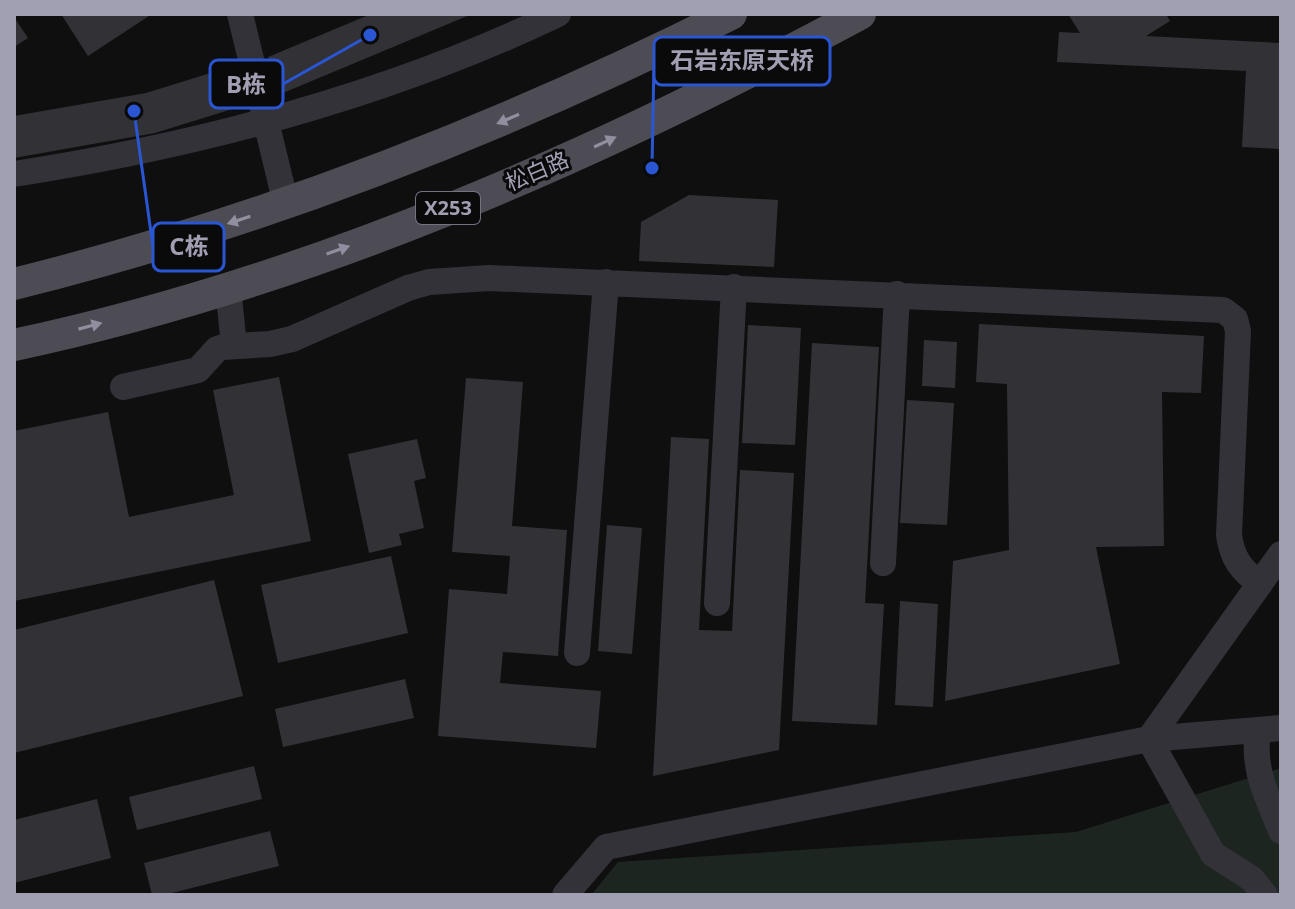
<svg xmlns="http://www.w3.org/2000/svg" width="1295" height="909" font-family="'Open Sans','Noto Sans SC',sans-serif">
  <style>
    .green { fill: #1d2521 }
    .building { fill: #323135 }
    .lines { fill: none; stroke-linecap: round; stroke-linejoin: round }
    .minor { stroke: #333238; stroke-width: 26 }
    .major { stroke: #4d4c54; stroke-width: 32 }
    .oneway { fill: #908e9f }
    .labels { text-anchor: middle; stroke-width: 6; stroke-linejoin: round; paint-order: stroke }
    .shield { fill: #0a0a0b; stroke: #747280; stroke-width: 2 }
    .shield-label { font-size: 20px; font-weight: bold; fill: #a19fb2 }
    .street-label { font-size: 22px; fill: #a19fb2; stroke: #0a0a0b }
    .leader { fill: none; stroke: #2a56d4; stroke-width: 3 }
    .callout-dot { fill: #2a56d4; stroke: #0a0a0b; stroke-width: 3 }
    .callout { fill: #0a0a0b; stroke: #2a56d4; stroke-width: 3 }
    .callout-label { font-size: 24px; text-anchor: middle; font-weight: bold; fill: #a19fb2 }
  </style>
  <rect width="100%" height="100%" fill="#0f0f10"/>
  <path class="green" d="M1281 768V895H591L618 862 1076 832Z"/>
  <path class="building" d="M61 14H152L88 56Z
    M371 14H472L283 93 268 57Z
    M1068 14H1166L1170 21 1146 36 1281 43 1280 149 1242 147 1246 71 1057 62 1059 32 1080 33Z
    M14 17 28 38 14 47Z
    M230 67 242 106 155 133 14 158V116L146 93Z
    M689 195 778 200 774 267 639 261 641 222Z
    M979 324 1204 336 1201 393 1162 392 1164 546 1096 547 1120 664 945 701 953 561 1009 550 1007 384 976 382Z
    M748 325 801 328 795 445 742 443Z
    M924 340 957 342 955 388 922 386Z
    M812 343 879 347 865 603 884 604 877 725 792 721Z
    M279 377 311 541 14 601V431L108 412 129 517 234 495 213 390Z
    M466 378 523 382 512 526 567 530 558 656 503 652 500 683 601 691 596 748 438 736 449 589 507 594 510 556 452 552Z
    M907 400 954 403 947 525 900 523Z
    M671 437 709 439 699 630 732 631 740 470 794 473 779 750 653 776Z
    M417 439 426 478 414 481 424 528 399 534 402 545 369 553 348 454Z
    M607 525 642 528 632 654 598 651Z
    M391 556 408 633 278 663 261 585Z
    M214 580 243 696 14 753V630Z
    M900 601 938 604 933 707 895 705Z
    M405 679 414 718 283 747 275 709Z
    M254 766 262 799 137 830 129 797Z
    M97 799 111 858 14 883V820Z
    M270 831 279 866 164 895H152L144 863Z"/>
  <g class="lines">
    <path class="minor" d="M240 14 286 204
      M14 174C201 145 386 96 558 14
      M228 287 234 346
      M123 387 198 370 217 349 223 347 270 344 292 339 408 288 429 282 489 278 1223 310 1235 319 1238 331 1229 535C1232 558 1241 570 1260 584
      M883 563 897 294
      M717 603 734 287
      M577 653 606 282
      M1258 730C1252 770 1267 795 1281 831
      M565 895 606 847 1149 739 1281 554
      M1265 895 1252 879 1213 854 1149 739 1281 728"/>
    <path class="major" d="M14 284C264 222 501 129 731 14
      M14 345C310 282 594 157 860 14"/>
  </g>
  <defs><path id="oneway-solid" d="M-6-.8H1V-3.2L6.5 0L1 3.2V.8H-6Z" transform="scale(2)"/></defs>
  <g class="oneway">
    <use href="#oneway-solid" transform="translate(508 119) rotate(157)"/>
    <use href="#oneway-solid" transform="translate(605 142) rotate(-25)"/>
    <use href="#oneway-solid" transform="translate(239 220) rotate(162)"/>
    <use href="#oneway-solid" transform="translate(338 250) rotate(-19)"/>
    <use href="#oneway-solid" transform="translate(90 326) rotate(-15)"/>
  </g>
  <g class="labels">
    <rect class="shield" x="416" y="192" width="64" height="32" rx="6"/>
    <g class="shield-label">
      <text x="448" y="215">X253</text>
    </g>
    <g class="street-label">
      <text transform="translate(537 171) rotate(-23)" y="8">松白路</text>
    </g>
  </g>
  <path class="leader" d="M652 168L654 61M370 35L283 84M134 111L153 247"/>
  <g class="callout-dot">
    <circle cx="652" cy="168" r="8"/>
    <circle cx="370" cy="35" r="8"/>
    <circle cx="134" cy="111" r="8"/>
  </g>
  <g class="callout">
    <rect x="654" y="37" width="176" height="48" rx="8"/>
    <rect x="210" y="60" width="73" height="48" rx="8"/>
    <rect x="153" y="223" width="71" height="48" rx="8"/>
  </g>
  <g class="callout-label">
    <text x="742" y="69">石岩东原天桥</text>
    <text x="246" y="93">B栋</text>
    <text x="189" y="255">C栋</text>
  </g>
  <rect width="1295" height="909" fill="none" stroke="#a19fb2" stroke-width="32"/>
</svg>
